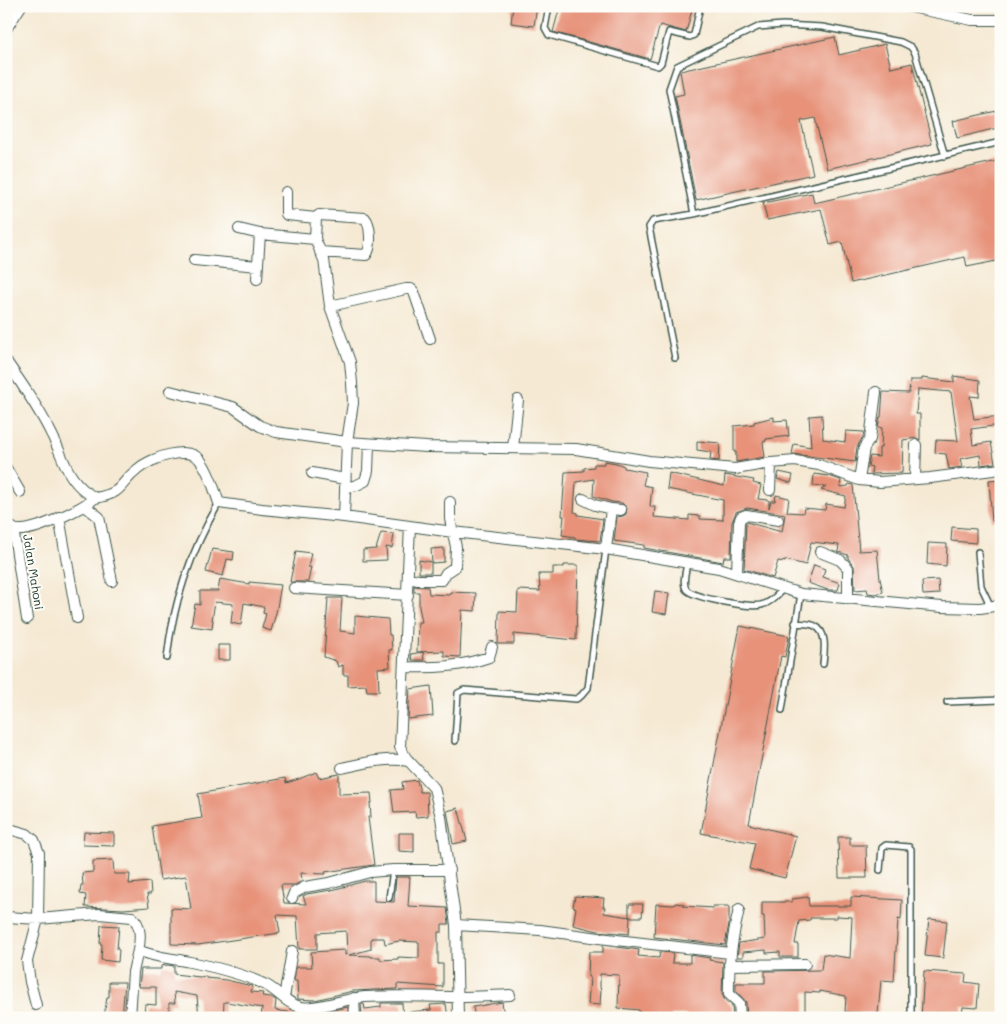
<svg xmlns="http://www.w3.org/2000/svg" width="1007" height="1024" font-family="Mali,sans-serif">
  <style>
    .building { fill: #e79279; fill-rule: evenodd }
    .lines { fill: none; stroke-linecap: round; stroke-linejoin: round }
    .lane-casing { stroke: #3f574c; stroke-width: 8 }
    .street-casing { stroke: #3f574c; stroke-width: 12 }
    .lane { stroke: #fff; stroke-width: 5 }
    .street { stroke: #fff; stroke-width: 10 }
    .labels { text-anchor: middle; stroke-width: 4; stroke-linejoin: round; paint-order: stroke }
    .street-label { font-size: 12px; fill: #1f3d34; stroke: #fdfcf7 }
  </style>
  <rect width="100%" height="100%" fill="#fdfcf7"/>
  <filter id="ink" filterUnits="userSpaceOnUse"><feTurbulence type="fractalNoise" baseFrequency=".02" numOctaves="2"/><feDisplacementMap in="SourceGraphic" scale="10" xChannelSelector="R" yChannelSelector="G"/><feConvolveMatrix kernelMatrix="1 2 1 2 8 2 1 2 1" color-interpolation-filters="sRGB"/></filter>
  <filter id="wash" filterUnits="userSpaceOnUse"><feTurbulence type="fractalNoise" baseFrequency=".0096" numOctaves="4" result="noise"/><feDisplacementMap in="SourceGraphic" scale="20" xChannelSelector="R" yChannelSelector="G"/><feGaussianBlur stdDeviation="1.12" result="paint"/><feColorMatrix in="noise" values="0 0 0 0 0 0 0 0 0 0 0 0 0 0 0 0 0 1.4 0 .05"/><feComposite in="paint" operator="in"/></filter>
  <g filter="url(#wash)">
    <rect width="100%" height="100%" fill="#f5e9d3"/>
    <g id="blocks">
      <path class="building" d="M513 6H537L534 26 511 23Z
        M560 6H693L686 32 660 25 650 59 553 32Z
        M835 37 839 55 885 44 891 68 912 63 932 144 827 169 815 118 801 121 813 174 696 200 675 96 684 94 680 71Z
        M1001 110V127L957 138 953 121Z
        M1001 160V260L967 267 965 257 851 283 842 242 830 245 821 209 767 220 763 203 812 193 814 203Z
        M954 376 980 380 979 397 970 396 974 419 1001 416V425L971 429 973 445 991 442 995 463 981 465 980 455 960 459 962 467 949 469 946 454 935 453 936 440 958 441 951 392 918 389 916 414H920V440L916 438 903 440 902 473 871 474 872 467 868 466 870 456 879 457V448H881L882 428 878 427 880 417H881L883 392 909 393 910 380H922V378L954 382Z
        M822 415 823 439 845 442 846 431 864 432 863 437 857 447 855 462 792 454 794 444 811 447 809 416Z
        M774 417V421L787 420 789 436 766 439V441L763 442 765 457 736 462V452H734V426L754 424V422Z
        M697 441 720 443 719 461 710 460 711 452 697 450Z
        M604 461 616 463 624 466V468L646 472 643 485 652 487 650 506 655 507 654 517 689 520V515L700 516V519L723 520V500L667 489 669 473 724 486 725 475 754 480 753 483 761 485 758 499 769 500V508L771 501H775L776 495 789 498 787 512 803 513 804 508 825 510 826 504 844 507 846 496 821 490 826 487 813 486 814 474 829 476 841 480 840 487 848 486 849 484 853 485 859 551 877 550 880 579 883 592 875 594 868 593 867 589 855 590 854 566 848 558V555L838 552 839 545 811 542 806 565 785 560V562L778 561 773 578 744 569 746 522 782 532 785 514 779 513 747 508 736 512 732 522 731 557H724L723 562 644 548V545L614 541 617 517 623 516 626 514 627 508 622 503 612 502 593 496 594 479 576 482 574 512 578 513V515L603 519 600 541 575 539V537L562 535 564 516H562L565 472 584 471V468L594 467V464H604Z
        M779 472 793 475 791 483 777 479Z
        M1000 479 1001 520 992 521 989 480Z
        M952 527 976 529V543L951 541Z
        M381 533 394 534 392 548 386 547 387 560 363 561V550L376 549Z
        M928 543 947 544 946 566 927 564Z
        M444 548V562L432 563 431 549Z
        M212 549 234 552 233 560 227 559 223 576 206 572Z
        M296 551 311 553 308 567H311L308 582H290Z
        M419 560 431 562V573H419Z
        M564 565H578L576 640 514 634V644H498L499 611 517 612 518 590 540 591 539 574H553V567H564Z
        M814 565 825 569 823 577 840 583 838 590H828L808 583Z
        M220 579 249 584V582L281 585 276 613 271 631 262 628 266 614 263 613 264 607 244 603 241 625 231 623 233 604 215 602 212 620H213L212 629 191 626 195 604 200 605V591H218Z
        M938 580 939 594 923 595 922 581Z
        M414 586 428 587 429 594 450 595V592L476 593 475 611 462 610 460 657 444 656V651L417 652 418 622H422L419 607V592H414Z
        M655 591 669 593 666 614 652 612Z
        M328 598H342L340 631 355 633V616L388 619 389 635H391L392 650H389L390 667 378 668 379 691H367L366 685 348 686V675H343V665L338 667 336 661 324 657Z
        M740 626 789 636 785 657 781 656 749 824 796 836 785 878 749 869 755 843 701 833Z
        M218 645H230V660H218Z
        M423 652 424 660H412L411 654Z
        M431 686 433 716 408 719 410 689Z
        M316 772 319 778 339 774V794L371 793 372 803H370L371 817H368L374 865 325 872 326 874 301 873 302 881 295 885H281L284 903 306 904 303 896 307 894 332 890 365 881H374V901L394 902 396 877H410L408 906 447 908 449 924H442V932H438V964H443V987L397 984V989L353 991 315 1000 298 999 297 981H294L296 967H312L311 952 345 950V955H347L346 931 317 933V949H299L297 916 277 915 280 933 198 945 171 944V908L191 909 186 876 160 880 152 826 202 818 198 794 285 778 286 783 299 779ZM371 938H384L385 944 399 941 419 942V958L398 957V959L380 960V957H371V956L349 955 371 949Z
        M417 780 420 792H427L428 816 416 817 415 812 394 813 391 790 403 789 402 782Z
        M458 808 467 841 453 844 447 811Z
        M84 832 114 833V846L83 845Z
        M399 833H414V852L399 851Z
        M838 837H850V845H866L867 878H839Z
        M113 860 114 874H130L129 884 150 882 151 894H147L149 907 123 909 85 907 86 895 80 894 81 885H83L82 873 93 872V861Z
        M575 896 604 898 603 907H605L604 913 630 917 629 934 598 931 573 925 576 908 573 907Z
        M808 897 809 906H851V897L902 900 901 920 898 919 894 981 881 980 878 1014 845 1012 846 996 820 991V993L805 992V1018H747L746 1002 736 991V983H765V971L821 970 823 954 850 958 852 917 837 916V918H810V920L799 921 795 944H798V957H780V952L766 953V950L743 952V957H737L739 943 765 939 764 916H762V902H792V899Z
        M675 903 684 904 683 906 713 908V906H729V924L725 945 654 937 656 904 674 905Z
        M629 904H643L642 917H629Z
        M929 919 947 921 943 958 925 956Z
        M101 925 119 926 117 949 119 950 118 962 101 960 102 944H100Z
        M603 945 639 950 638 956 659 958 660 952 673 953 672 963H690V955L710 958 709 960 723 962 722 994 724 999 732 1006 733 1018H687V1015H671V1018H640L639 1010 618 1008 619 975 600 974V988L601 989 600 1005 588 1004 590 977H588L589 952H603Z
        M168 965 174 966V974L200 977 206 976V978L226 980 252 986 251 992 263 993 262 996 271 997 276 1000 275 1010 300 1014V1018H261L262 1008 227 1002H224L223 1018H199L197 996 174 992 175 1003H169V1018H144L145 1004 156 1005V987H139L141 969H161V966Z
        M924 971 966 974 965 982 979 984 977 1008 963 1007 962 1015 935 1013V1018H921Z
        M109 982H125L122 1018 104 1017 107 997H109Z
        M502 1002 504 1017 475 1018 473 1007Z
        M381 1003H402L403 1018H362L361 1004H364L365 1009 381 1007Z
        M446 1004 448 1018H409V1012L431 1010 430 1005Z
        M348 1007V1018H319V1013Z"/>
    </g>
  </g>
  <g filter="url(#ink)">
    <use href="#blocks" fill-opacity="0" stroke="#3f574c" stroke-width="1"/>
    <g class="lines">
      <defs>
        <path id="lane" d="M549 6 545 28 549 35 658 66 661 63 669 32 690 37 694 35 700 6
          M694 214 669 89 677 66 758 27 783 25 822 27 901 42 911 47 915 53 945 156
          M675 358 649 227 653 221 694 214 1001 142
          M978 552 981 586 991 607
          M687 563C686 571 682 582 686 589 691 598 751 608 761 605 771 603 777 595 783 589
          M795 623C801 624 810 623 815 626 828 632 824 653 823 664
          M167 658C173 603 191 551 219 503
          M947 702 1001 700
          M782 710 801 594
          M455 741 458 693 464 690 576 699 581 696 588 688 606 549
          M880 870 882 848 886 845 909 847 911 849V1018
          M389 898 393 870"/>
        <path id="street" d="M906 6 972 20H1001
          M6 29 21 6
          M286 192V214L287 215 316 218
          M239 229 260 234 315 239
          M320 252 366 255C372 248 371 225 365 218L319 215 316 218 315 239 324 260 330 306 350 362 352 383 353 403 347 442 344 517
          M194 260 258 266
          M257 279 260 234
          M330 306 406 289H411L414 292 430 339
          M6 361C22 384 38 407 51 433 65 460 66 481 95 498 125 493 118 484 138 469 151 458 189 444 201 461 210 473 214 489 219 503L262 509 344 517 453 532 606 549 719 568 801 594 942 607 980 608 1001 605
          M170 391 233 407 260 426 276 432 347 442 427 447 576 449 649 461 735 469 771 463 795 461 819 465 859 480 880 482 930 478 1001 469
          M513 448 518 400
          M6 468 20 492
          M312 473 345 479
          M915 479 916 445
          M859 480 864 448 870 439 876 392
          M345 488 357 485 365 481 368 471 369 444
          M770 490 771 463
          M583 499 595 505 611 509
          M85 506 99 517 112 581
          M59 517 77 618
          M410 526 400 747 406 758 434 788 441 817 456 925 458 1018
          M13 528 27 619
          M6 530C12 529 16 530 22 530 40 529 81 509 95 498
          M606 549 611 509 621 510
          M820 552 840 560 848 568V599
          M737 572 739 522 741 517 746 515 778 520
          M408 578 418 580H442L446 573 455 567 456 547 450 519V502
          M294 588 408 595
          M404 667C435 668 460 667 489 657L492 647
          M6 676V680
          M342 768C364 763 386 757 409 761
          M6 828 27 834 34 840 39 853 38 919 27 961 30 982 36 1005
          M292 898 294 893 305 887 329 883 370 872 393 870H449
          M739 909C732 938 728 964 729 994L739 1003 740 1018
          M6 917 38 919 99 914 132 917C141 924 141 939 138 950 155 958 172 958 190 962 215 967 243 974 266 985 279 992 287 1004 301 1007 318 1010 347 998 365 997 396 995 426 997 457 997 474 997 492 996 510 995
          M456 925 540 930 599 938 730 953
          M729 965 805 964
          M284 998 292 951
          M354 998 355 1018
          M130 1018 133 972 138 950"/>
      </defs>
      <use href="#lane" class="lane-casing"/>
      <use href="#street" class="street-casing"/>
      <use href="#lane" class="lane"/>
      <use href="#street" class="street"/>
    </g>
  </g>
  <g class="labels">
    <g class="street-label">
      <text transform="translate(33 572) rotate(81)" y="4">Jalan Mahoni</text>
    </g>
  </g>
  <rect width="1007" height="1024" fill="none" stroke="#fdfcf7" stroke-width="25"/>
</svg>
